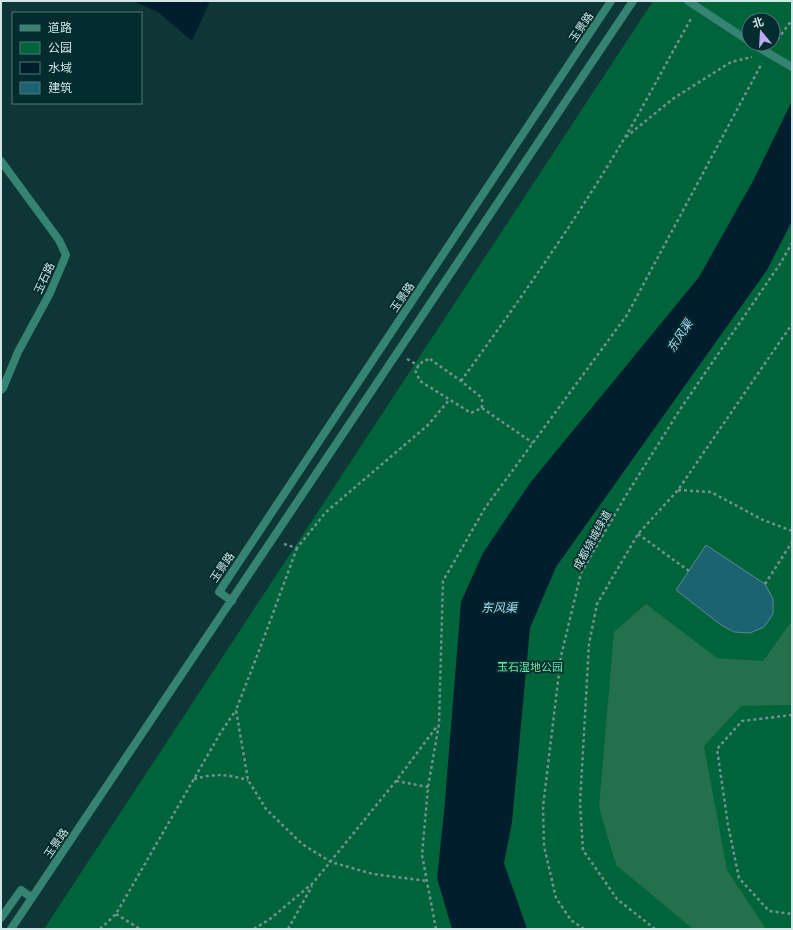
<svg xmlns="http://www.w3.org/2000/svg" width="793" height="930" font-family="'DM Sans','Noto Sans SC',sans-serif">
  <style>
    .green { fill: #00643b; fill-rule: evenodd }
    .forest { fill: #24704a }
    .water { fill: #001e2e }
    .building { fill: #1b6273; stroke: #628791 }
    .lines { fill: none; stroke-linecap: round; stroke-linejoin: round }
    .path { stroke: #729191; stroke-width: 2.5; stroke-dasharray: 3 3; stroke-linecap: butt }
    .service { stroke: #358373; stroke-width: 8 }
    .minor { stroke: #358373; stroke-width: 8 }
    .labels { text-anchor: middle; stroke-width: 3.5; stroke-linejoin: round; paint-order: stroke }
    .street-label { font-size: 11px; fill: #d1e6e6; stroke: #022c2d }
    .park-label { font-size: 11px; fill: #6ceca8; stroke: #022c2d }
    .water-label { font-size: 12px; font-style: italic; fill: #add8f5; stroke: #022c2d }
  </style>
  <rect width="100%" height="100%" fill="#0e3637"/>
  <path class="green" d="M653 1H792V929H44ZM749 20H773V44H749Z"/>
  <path class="forest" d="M646 604 717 658 763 661 792 621V705L741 706 704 746 727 870 766 929H693L616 865 599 807 614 632Z"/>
  <path class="water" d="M133 1H210L192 41 158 12Z
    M792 101V221L767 270 556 567 530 628 512 822 504 863 527 929H452L437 878 444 813 461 602 483 553 530 483 699 277 753 181Z"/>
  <path class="building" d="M706 545 765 584 773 599V614L764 627 750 633 734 632 721 625 676 590Z"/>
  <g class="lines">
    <path class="path" d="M774 44 792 20
      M626 137 674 98 731 62 752 57
      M407 359 419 366
      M430 359 461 381 482 398V408L471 413 420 381 415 370 423 361Z
      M461 381C516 305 570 229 618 149 644 106 667 61 692 17
      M482 408 533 443
      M678 490 711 492 763 520 792 531
      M638 534 689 571
      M284 544 297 548 326 512 428 425 449 400
      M297 548 262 643 236 710 248 780 266 809 302 844 331 862 373 874 427 881
      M765 584 792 542
      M792 715 742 721 717 749 728 825 739 878 769 911 792 914
      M194 779C218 773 224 774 248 780
      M396 781 428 787
      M116 914 140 929
      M100 929 116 914 221 732 236 710
      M254 929 270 919 313 883 396 781 438 725
      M288 929 312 886
      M436 929 422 855 428 787 439 724 443 581 485 508 627 315 762 63
      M584 929 571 920 556 898 544 846 543 807 561 656 581 573 625 497 681 408 780 264 792 243
      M655 929 617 899 583 850 580 804 589 644 597 604 638 534 678 490 792 324"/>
    <path class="service" d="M688 1 749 41
      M753 44 792 67"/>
    <path class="minor" d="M1 161 59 240 66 255 50 293 18 352 3 388 1 390
      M232 601 219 592 611 1
      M1 918 21 890 32 898
      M11 929 633 1"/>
  </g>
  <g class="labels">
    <g class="street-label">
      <text transform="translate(581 27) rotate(-56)" y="4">玉景路</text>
      <text transform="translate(44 278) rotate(-65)" y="4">玉石路</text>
      <text transform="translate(402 297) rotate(-56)" y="4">玉景路</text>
      <text transform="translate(592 540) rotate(-61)" y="4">成都绕城绿道</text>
      <text transform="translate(222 567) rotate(-56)" y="4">玉景路</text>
      <text transform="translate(56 843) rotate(-56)" y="4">玉景路</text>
    </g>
    <g class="park-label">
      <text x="530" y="671">玉石湿地公园</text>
    </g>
    <g class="water-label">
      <text transform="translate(680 336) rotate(-57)" y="4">东风渠</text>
      <text x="499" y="612">东风渠</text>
    </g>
  </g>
  <rect width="793" height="930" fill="none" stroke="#d1e6e6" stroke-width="4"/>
  <rect x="12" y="12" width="130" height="92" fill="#022c2d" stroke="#557677"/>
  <rect x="20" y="25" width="20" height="6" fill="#358373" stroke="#557677"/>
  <text x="48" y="32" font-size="12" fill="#d1e6e6">道路</text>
  <rect x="20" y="42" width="20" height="12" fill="#00643b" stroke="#557677"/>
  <text x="48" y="52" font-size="12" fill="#d1e6e6">公园</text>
  <rect x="20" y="62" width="20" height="12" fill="#001e2e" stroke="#557677"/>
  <text x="48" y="72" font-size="12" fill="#d1e6e6">水域</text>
  <rect x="20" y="82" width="20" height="12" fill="#1b6273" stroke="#557677"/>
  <text x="48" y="92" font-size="12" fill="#d1e6e6">建筑</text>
  <g transform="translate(761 32) rotate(342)"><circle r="19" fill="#022c2d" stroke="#557677"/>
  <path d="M0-3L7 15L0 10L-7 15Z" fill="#bda9f5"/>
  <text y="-6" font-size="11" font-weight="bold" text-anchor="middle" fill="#d1e6e6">北</text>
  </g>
</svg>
